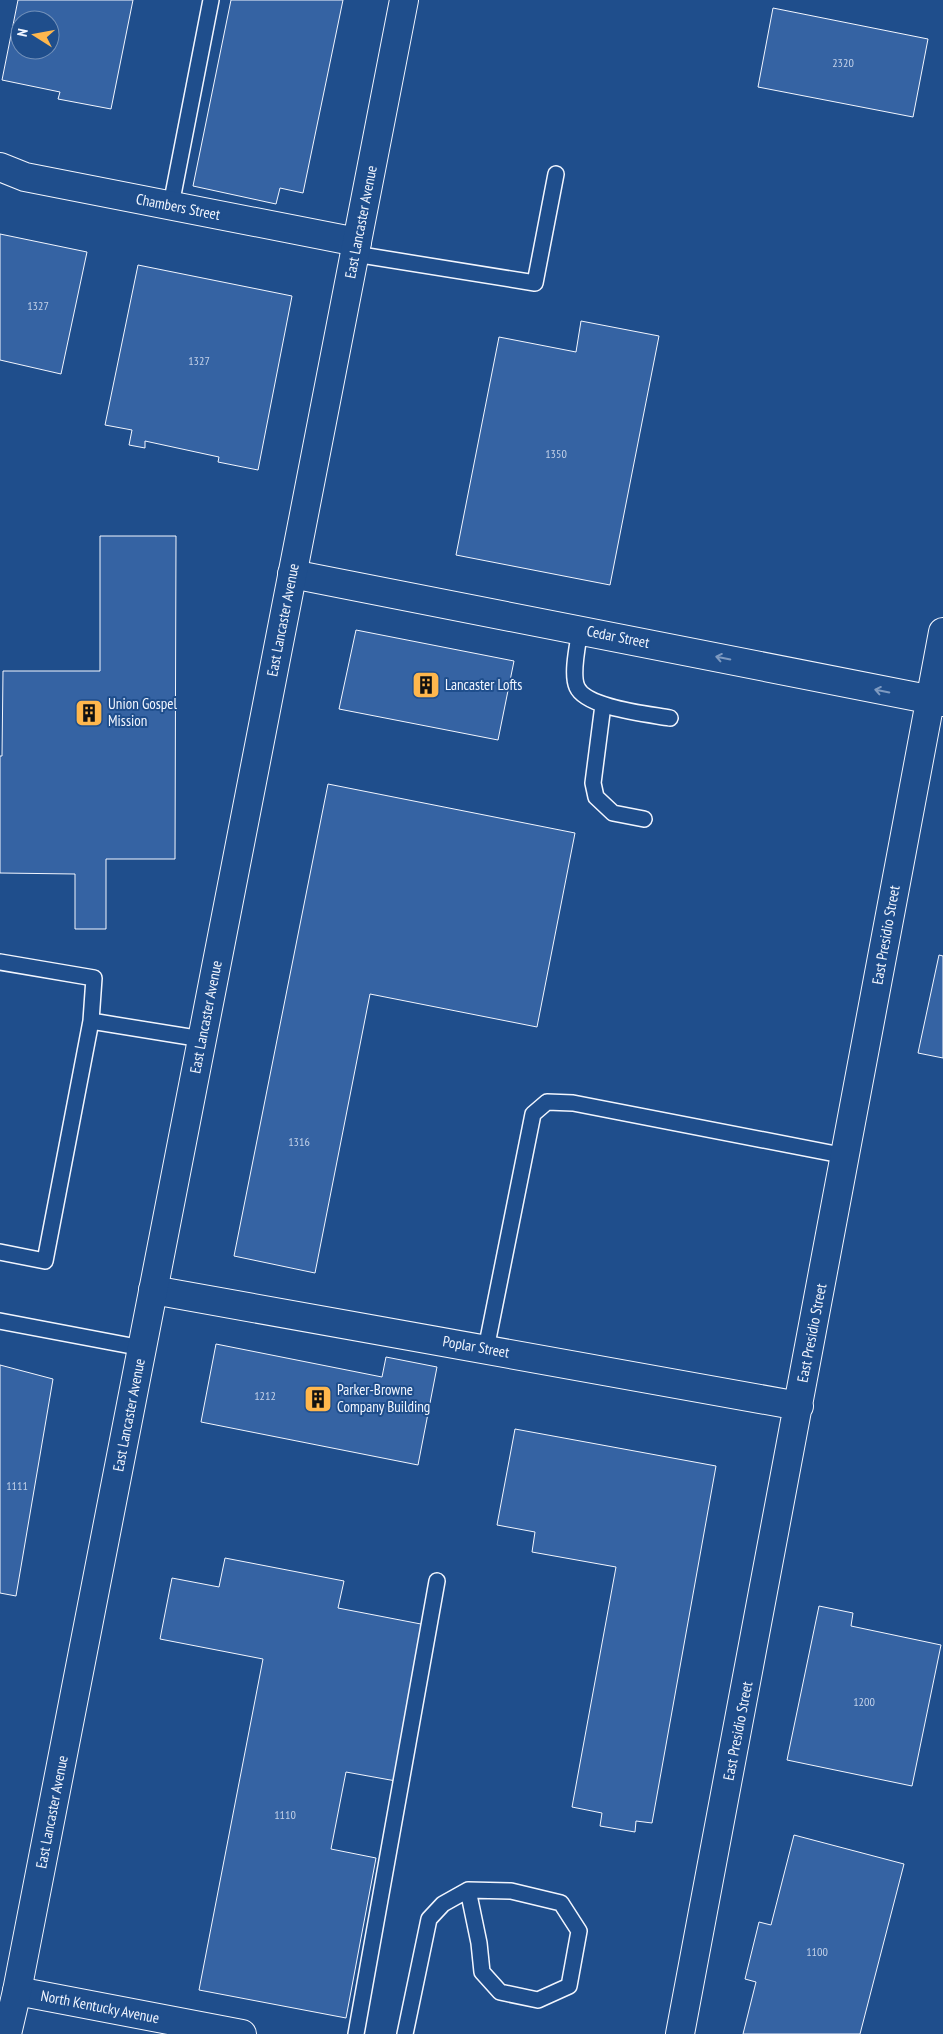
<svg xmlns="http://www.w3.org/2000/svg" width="943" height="2034" font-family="'PT Sans Narrow',sans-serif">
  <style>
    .building { fill: #3563a3; stroke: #f2f6ff; fill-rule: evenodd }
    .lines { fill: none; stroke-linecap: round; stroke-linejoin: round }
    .lane-casing { stroke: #f2f6ff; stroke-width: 18 }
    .street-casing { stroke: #f2f6ff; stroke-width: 30 }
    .primary-casing { stroke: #f2f6ff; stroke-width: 30 }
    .lane { stroke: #1f4e8c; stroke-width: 15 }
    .street { stroke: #1f4e8c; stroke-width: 28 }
    .primary { stroke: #1f4e8c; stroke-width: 28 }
    .oneway { stroke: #7e9ac0 }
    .labels { text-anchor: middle; stroke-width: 4; stroke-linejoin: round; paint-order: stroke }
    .number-label { font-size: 12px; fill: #c3d1e8 }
    .street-label { font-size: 15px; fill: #f2f6ff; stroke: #1f4e8c }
    .poi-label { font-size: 15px; fill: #f2f6ff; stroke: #1f4e8c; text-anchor: start }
  </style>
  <rect width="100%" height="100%" fill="#1f4e8c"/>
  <path class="building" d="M18 0H133L111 109 58 99 60 92 2 80ZM20 20H50V50H20Z
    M231 0H343L303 193 280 188 276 204 193 186Z
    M773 8 928 39 913 117 758 87Z
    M0 234 87 252 61 374 0 360Z
    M138 265 292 296 258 470 218 462 219 457 145 441V448L129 445 132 430 105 425Z
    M581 321 659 336 610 585 456 555 499 337 576 352Z
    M100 536H176L175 859H106V929H75V874L0 873V756H2L3 671H100Z
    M356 630 514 661 498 740 339 709Z
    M328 784 575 833 537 1027 370 994 315 1273 234 1256Z
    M939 955 943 956V1058L918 1053Z
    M216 1344 382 1377 386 1357 437 1367 418 1465 201 1422Z
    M0 1365 53 1379 16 1596 0 1593Z
    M515 1429 716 1466 652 1823 636 1821 635 1832 600 1826 602 1813 572 1807 616 1567 532 1552 535 1532 497 1525Z
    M225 1558 344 1581 338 1608 426 1625 396 1781 346 1772 331 1849 376 1858 346 2018 199 1990 263 1659 160 1639 172 1578 219 1587Z
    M819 1606 853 1613 851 1626 941 1645 912 1786 787 1760Z
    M794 1835 904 1864 860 2034H743L756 1982 745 1979 759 1922 771 1925Z"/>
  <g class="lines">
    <defs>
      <path id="lane" d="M171 205 211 0
        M355 254 535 283 556 174
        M580 630C578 644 571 674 577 687 586 708 648 714 670 718
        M603 705 593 783 596 797 613 813 644 819
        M0 962 94 978 91 1021 45 1261 0 1252
        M91 1021 202 1039
        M0 1321 142 1348
        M486 1349 533 1114 547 1102 573 1103 846 1156
        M356 2034 437 1581
        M405 2034 429 1919 443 1904 468 1890 511 1891 561 1903 579 1931 569 1986 538 2000 500 1992 482 1972 479 1943 468 1890"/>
      <path id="street" d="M0 167 25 177 357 242
        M292 574 943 702
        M153 1290 799 1406
        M17 1991 242 2034
        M680 2034 943 632"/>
      <path id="primary" d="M7 2034 17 1991 404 0"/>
    </defs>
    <use href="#lane" class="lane-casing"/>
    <use href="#street" class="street-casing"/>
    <use href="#primary" class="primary-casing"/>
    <use href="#lane" class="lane"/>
    <use href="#street" class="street"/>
    <use href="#primary" class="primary"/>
  </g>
  <defs><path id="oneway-shaft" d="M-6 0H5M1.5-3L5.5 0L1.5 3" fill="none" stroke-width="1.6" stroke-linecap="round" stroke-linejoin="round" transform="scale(1.25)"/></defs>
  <g class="oneway">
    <use href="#oneway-shaft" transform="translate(723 658) rotate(-169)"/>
    <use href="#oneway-shaft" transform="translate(882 691) rotate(-169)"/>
  </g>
  <defs>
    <symbol id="building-square" viewBox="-11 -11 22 22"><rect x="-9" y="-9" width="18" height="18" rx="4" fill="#ffb74d" stroke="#1f4e8c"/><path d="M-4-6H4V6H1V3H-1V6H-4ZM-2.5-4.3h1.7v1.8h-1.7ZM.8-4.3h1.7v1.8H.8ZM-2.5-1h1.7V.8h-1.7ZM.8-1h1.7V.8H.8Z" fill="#111"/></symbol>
  </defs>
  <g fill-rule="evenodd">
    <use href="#building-square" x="410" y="669" width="32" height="32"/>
    <use href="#building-square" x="73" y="697" width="32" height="32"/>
    <use href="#building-square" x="302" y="1383" width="32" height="32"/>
  </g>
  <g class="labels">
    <g class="number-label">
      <text x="843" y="67">2320</text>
      <text x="38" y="310">1327</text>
      <text x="199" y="365">1327</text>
      <text x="556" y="458">1350</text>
      <text x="299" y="1146">1316</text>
      <text x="265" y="1400">1212</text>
      <text x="17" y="1490">1111</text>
      <text x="864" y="1706">1200</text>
      <text x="285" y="1819">1110</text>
      <text x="817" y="1956">1100</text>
    </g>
    <g class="street-label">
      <text transform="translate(178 207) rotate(11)" y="5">Chambers Street</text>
      <text transform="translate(361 222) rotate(-79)" y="5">East Lancaster Avenue</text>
      <text transform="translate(283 620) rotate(-79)" y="5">East Lancaster Avenue</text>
      <text transform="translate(618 637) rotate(11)" y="5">Cedar Street</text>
      <text transform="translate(886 935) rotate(-80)" y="5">East Presidio Street</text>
      <text transform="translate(206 1017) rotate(-79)" y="5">East Lancaster Avenue</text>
      <text transform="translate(812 1333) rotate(-79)" y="5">East Presidio Street</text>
      <text transform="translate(476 1347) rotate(10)" y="5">Poplar Street</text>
      <text transform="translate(129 1415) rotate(-79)" y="5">East Lancaster Avenue</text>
      <text transform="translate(738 1731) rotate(-79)" y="5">East Presidio Street</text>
      <text transform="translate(52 1812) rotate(-79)" y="5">East Lancaster Avenue</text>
      <text transform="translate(100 2007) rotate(11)" y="5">North Kentucky Avenue</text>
    </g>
    <g class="poi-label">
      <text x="445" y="690">Lancaster Lofts</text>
      <text x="108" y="709">Union Gospel<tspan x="108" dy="17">Mission</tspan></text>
      <text x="337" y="1395">Parker-Browne<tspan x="337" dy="17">Company Building</tspan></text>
    </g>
  </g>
  <g transform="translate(35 35) rotate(281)"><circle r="24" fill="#1f4e8c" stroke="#7391ba"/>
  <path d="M0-4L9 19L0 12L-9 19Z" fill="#ffb74d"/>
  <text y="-8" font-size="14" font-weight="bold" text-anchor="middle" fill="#f2f6ff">N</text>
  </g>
</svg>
